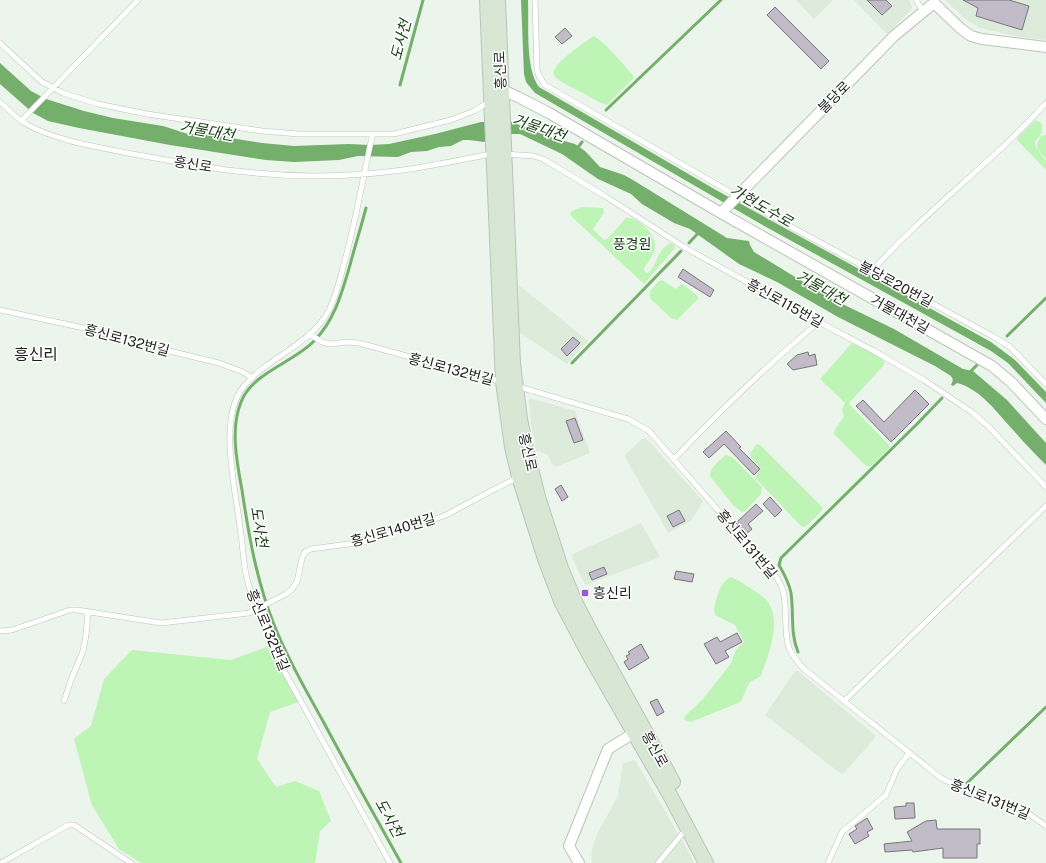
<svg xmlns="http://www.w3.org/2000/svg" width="1046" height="863" font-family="'Public Sans','Noto Sans KR',sans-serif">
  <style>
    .built { fill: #ddebdb }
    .green { fill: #bef4b6 }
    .water { fill: #75af6c }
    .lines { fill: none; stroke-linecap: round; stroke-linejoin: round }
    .stream { stroke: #75af6c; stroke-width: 3 }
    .building { fill: #c1bcc7; stroke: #79757f }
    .service-casing { stroke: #bcc4ba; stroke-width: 6 }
    .minor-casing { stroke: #bcc4ba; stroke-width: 12 }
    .secondary-casing { stroke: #bcc4ba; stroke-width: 16 }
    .service { stroke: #fff; stroke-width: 5 }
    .minor { stroke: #fff; stroke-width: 10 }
    .secondary { stroke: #d7e7d4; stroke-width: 14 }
    .poi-dot { fill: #985bd1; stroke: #fff; stroke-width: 1.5 }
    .labels { text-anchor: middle; stroke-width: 3; stroke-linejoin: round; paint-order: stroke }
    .street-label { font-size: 14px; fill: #1d201d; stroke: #fff }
    .park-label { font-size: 14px; fill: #10380a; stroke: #fff }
    .poi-label { font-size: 14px; fill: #1d201d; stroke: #fff; text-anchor: start }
    .water-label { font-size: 15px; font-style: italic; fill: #143c0e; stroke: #fff }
    .quarter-label { font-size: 16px; fill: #1d201d; stroke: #fff }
  </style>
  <rect width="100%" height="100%" fill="#ecf5eb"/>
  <path class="built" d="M796 0H833L814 19Z
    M854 0H909L912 7 911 10 887 34Z
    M945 0H1046V40L1019 37 980 28 965 19Z
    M519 285 588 341 567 364 520 333 518 330V314Z
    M530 398 575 411 590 453 556 467 552 464 548 455 536 450 531 424 529 400Z
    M646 438 703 501 691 521 668 533 625 457 626 454 631 449 642 439Z
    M641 523 660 557 585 585 571 555Z
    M795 671H798L875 735V738L843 774 840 773 765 715Z
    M635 760 686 847 694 863H592L591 857 592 849 597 834 618 796 623 763Z"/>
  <path class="green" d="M593 36C600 37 626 67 632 74L634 78 607 105 603 104 560 81 555 77 553 73C558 59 582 45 593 36Z
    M1036 120 1042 124C1045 144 1023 134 1046 161V170L1017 140 1018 137Z
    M1045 135H1046V159C1038 150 1033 147 1041 136Z
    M582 207 603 208 604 213 593 229 604 240 607 239 626 218C637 216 657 235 655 247 655 255 647 262 644 269L645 272 648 273C658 264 657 249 671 243L674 245 675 248 644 284 572 217 570 214 572 211Z
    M662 280 676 289 681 284H683L698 296V299L677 320 671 318 650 298V291L659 281Z
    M851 344C859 345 881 356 885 362L883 366 850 402 849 404 890 446 889 448 871 466H866L834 434 835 429 844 417 842 410 845 403 821 380V378Z
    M757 444 760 445 823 508 819 514 805 527H802L755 478 761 468 751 458 750 453Z
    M726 455 732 457 762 487 761 494 745 511 742 512 733 505 710 476C710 467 720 460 726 455Z
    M731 577C739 580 745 585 752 589 758 593 763 596 767 601 783 620 768 655 761 676L749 683 741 701 738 703 691 722 684 720 685 716 702 700 726 670 731 663 736 650 744 642 735 625 715 615 714 610C716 600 720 581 731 577Z
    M269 646 302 701 270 712 257 759 276 787 295 781 319 791 331 821 320 831 315 863H141L119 849 92 805 74 739 91 726 104 679 132 650 231 660Z"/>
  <path class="water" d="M521 0H528C529 25 525 68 539 87L716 190 991 342 1015 360 1046 392V403L1008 363 991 351 759 223 535 93 526 82 524 74Z
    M0 63 31 91 46 99 84 111 113 118 163 126 188 134 211 135 262 143 294 146 349 144 370 145 389 144 435 134 481 122 509 121 550 137 575 144 585 151 600 167 624 175 633 180 727 238 749 241 750 245 754 252 828 297 894 329 963 369 973 371 1007 400 1046 443V465C1035 454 1024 443 1014 431 998 414 981 389 957 383L953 386 951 385 953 380 951 376 935 366 838 317 777 282 739 264 690 229 674 223 642 204 631 194 598 179 562 154 520 134H512L497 137 484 142 469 140H463L451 146 439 147 427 151 411 152 398 157 358 156 339 160 294 162 266 160 170 145 79 128 48 121 33 113 0 84Z"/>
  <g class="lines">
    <path class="stream" d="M400 85 423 0
      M606 110 721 0
      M576 150 582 142
      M366 208C361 227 355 246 350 265 342 292 335 320 314 341 293 363 253 372 241 402 230 429 237 463 242 490 249 537 257 583 275 627 288 660 307 692 324 723 349 770 375 816 401 863
      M689 243 700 231
      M1007 336 1046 298
      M572 363 681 251
      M970 372 977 365
      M798 652C790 633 794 613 791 593 789 582 784 574 779 565L781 558 918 423 942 398
      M967 783 1046 707"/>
  </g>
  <path class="building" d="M867 0H886L892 6 882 15Z
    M963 0H1009L1029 6 1022 30 976 16 978 8Z
    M775 7 829 61 821 69 767 15Z
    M565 28 572 36 562 44 555 37Z
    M683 269 714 290 710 297 678 277Z
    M573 337 580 343 567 356 561 349Z
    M808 352 809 356 815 354 817 365 793 370 787 364 797 355Z
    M915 390 929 404 891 442 856 406 863 400 884 422Z
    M575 418 583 440 574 443 566 421Z
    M726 431 741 447 739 448 760 469 754 475 724 444 709 458 703 452Z
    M561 485 568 497 562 501 555 489Z
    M770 497 782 510 775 517 763 504Z
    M756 504 763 511 748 524 752 529 746 534 736 523Z
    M679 510 685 521 673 527 667 516Z
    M604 567 607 574 592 580 589 573Z
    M676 571 694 574 692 582 674 579Z
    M737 633 742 642 725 651 729 657 716 664 704 644 717 637 720 642Z
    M641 644 649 658 629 670 624 662 628 659 626 656 630 654 628 652Z
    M657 699 664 712 657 716 650 702Z
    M906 803H914L915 818 895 819 894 807 906 806Z
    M867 818 873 829 867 832 869 836 855 844 849 834 857 829 855 826Z
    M936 820 937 829H980V844H977V858H943V848L913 852 912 850 885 852 884 844 912 841 907 832 926 821Z"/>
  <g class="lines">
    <defs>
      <path id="service" d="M535 0 537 69 539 76 545 85 775 218 994 337 1009 346 1046 384
        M916 0 923 11
        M0 43 42 82 63 93 98 104 147 114 262 131 299 134H394L451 120 474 111 489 102
        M0 102C7 108 14 116 23 122 53 141 103 148 138 155 174 161 210 169 246 172 297 178 351 177 403 170 433 166 463 159 492 154
        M21 121 138 0
        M373 134C369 148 367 162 364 175 358 205 352 235 344 264 340 279 336 296 329 310 311 345 268 357 244 386 217 419 236 489 240 528 243 545 243 563 247 579 249 589 254 598 258 607 265 624 270 641 277 658L390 863
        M506 154 534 156 545 160 605 196 684 247 819 322 874 351 924 380 973 413 989 427 1046 487
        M872 271C925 211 992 163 1046 103
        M0 310 84 328 157 348 219 363 243 372 252 378
        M309 334 322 342 330 344 347 342 359 343 502 382
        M516 386 628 419 649 431 776 577C779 581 782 586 783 591 788 609 783 630 789 648 792 656 798 662 804 669L941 778 968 791 1025 811 1046 826
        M674 459C720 411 768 364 819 322
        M0 631 12 630 70 610H77L161 623 249 613 286 594 292 589 297 582 302 558 305 552 311 549 364 542 377 538 410 524 435 519 446 515 491 491 519 477
        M64 701 71 680 83 651 86 635 88 612
        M844 701 1046 506
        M1 863 68 825H74L131 863
        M658 863 687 828
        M828 863 842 832 886 795 897 769 909 753"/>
      <path id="minor" d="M496 89 505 91 518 97 549 113 721 213 992 366 1011 382 1046 419
        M721 213 894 36 934 3 960 28 971 36 982 39 1046 47
        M579 863 569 846 608 749 634 733"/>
      <path id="secondary" d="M487 0 503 382 512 447 519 477 546 562 561 601 590 656 671 797 706 863
        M498 0 513 364 520 419 526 448 538 497 561 568 575 602 589 629 673 782"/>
    </defs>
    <use href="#service" class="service-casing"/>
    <use href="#minor" class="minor-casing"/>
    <use href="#secondary" class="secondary-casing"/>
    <use href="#service" class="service"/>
    <use href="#minor" class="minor"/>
    <use href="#secondary" class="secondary"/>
  </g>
  <rect class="poi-dot" x="581" y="589" width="8" height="8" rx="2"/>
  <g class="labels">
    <g class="street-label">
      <text transform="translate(500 70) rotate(-92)" y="5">흥신로</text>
      <text transform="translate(834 97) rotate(-45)" y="5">불당로</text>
      <text transform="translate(193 164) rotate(9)" y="5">흥신로</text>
      <text transform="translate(896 284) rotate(28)" y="5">불당로20번길</text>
      <text transform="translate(785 303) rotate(29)" y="5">흥신로115번길</text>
      <text transform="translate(900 314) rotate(29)" y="5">거물대천길</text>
      <text transform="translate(127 340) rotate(15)" y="5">흥신로132번길</text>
      <text transform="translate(451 369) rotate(15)" y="5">흥신로132번길</text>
      <text transform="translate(528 452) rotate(77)" y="5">흥신로</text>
      <text transform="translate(393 530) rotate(-16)" y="5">흥신로140번길</text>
      <text transform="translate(747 544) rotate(50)" y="5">흥신로131번길</text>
      <text transform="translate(268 630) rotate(67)" y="5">흥신로132번길</text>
      <text transform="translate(655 749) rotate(61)" y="5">흥신로</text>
      <text transform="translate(990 799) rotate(22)" y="5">흥신로131번길</text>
    </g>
    <g class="park-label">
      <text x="632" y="249">풍경원</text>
    </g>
    <g class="poi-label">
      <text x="593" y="598">흥신리</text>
    </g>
    <g class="water-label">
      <text transform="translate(401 40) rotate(-75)" y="5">도사천</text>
      <text transform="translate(539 128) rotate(19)" y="5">거물대천</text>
      <text transform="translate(207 131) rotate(10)" y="5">거물대천</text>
      <text transform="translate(761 206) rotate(30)" y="5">가현도수로</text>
      <text transform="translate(821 288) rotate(29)" y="5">거물대천</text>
      <text transform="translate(259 527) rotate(81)" y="5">도사천</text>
      <text transform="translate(389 818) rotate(61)" y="5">도사천</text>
    </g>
    <g class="quarter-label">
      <text x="36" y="360">흥신리</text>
    </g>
  </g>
</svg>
